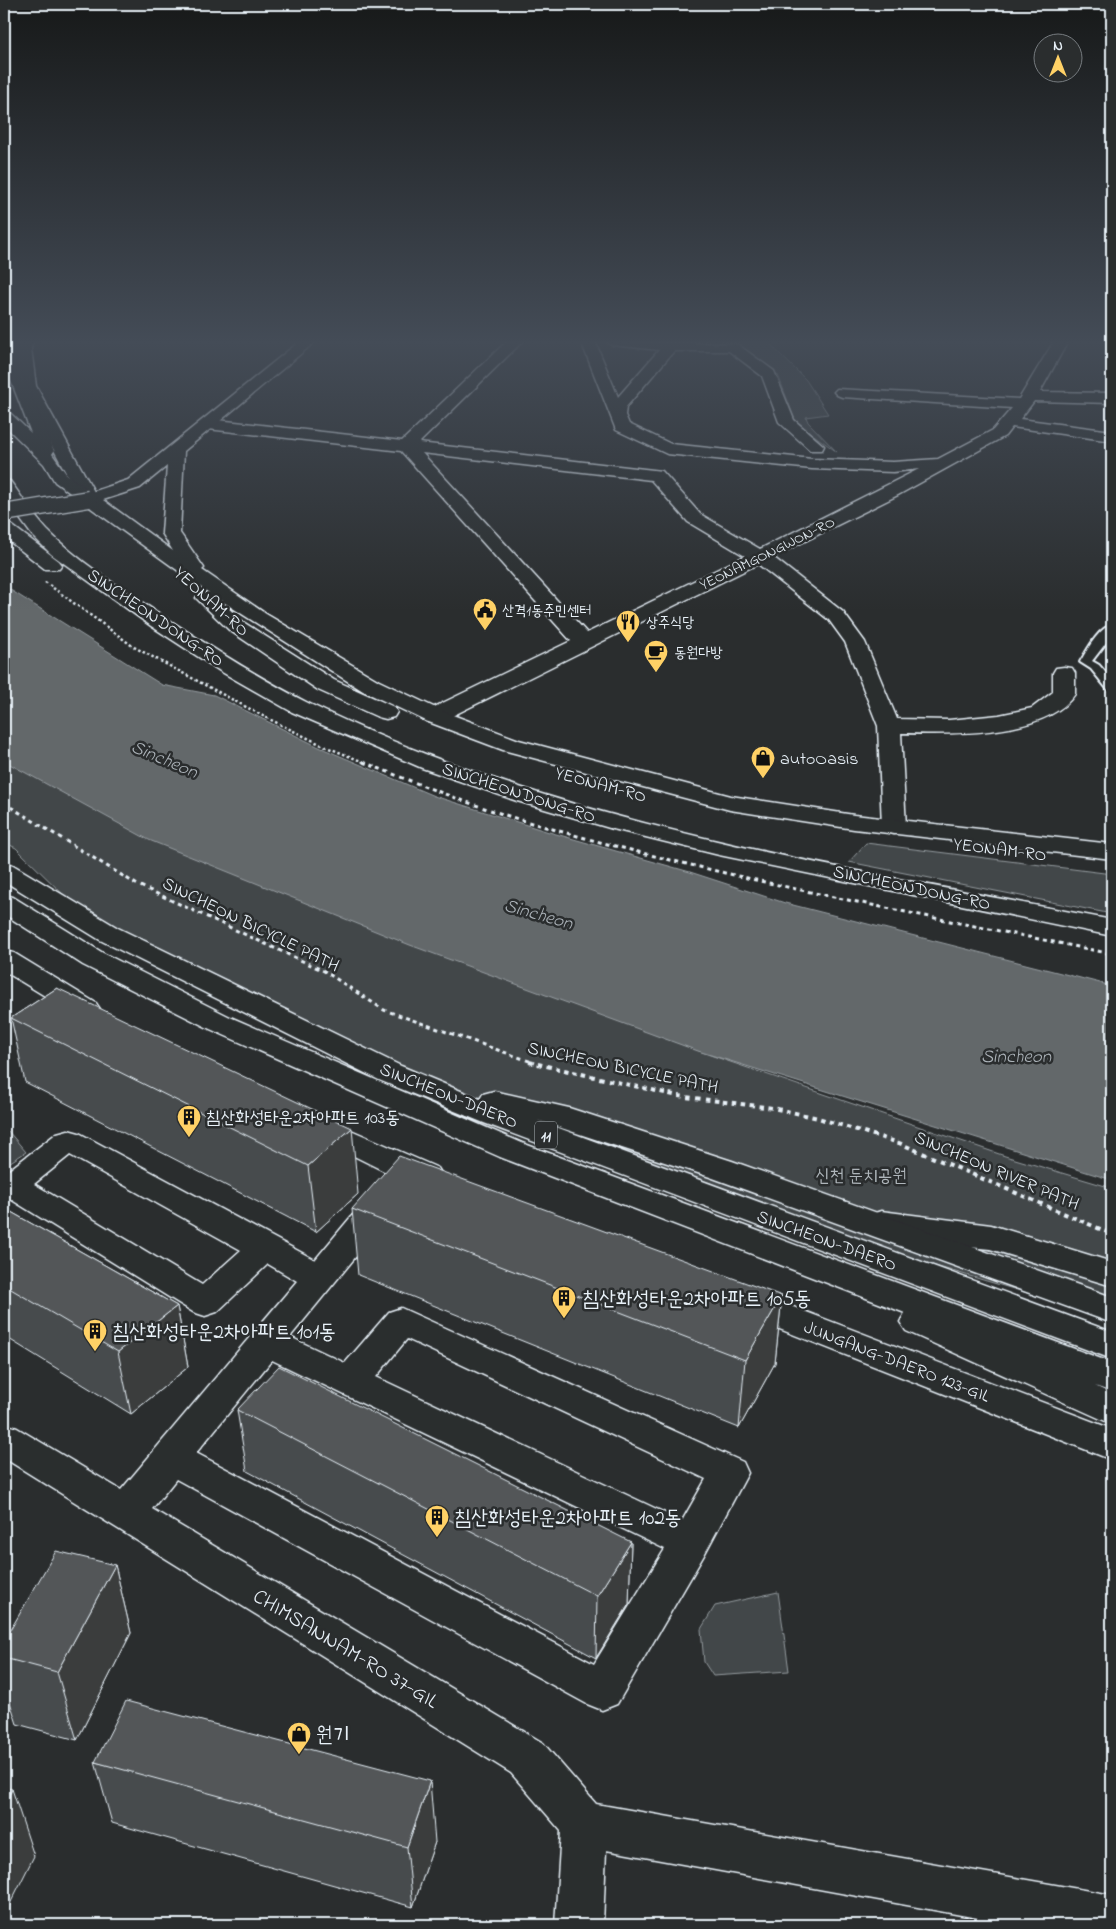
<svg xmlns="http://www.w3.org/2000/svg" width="1116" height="1929" font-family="'Indie Flower','Poor Story',sans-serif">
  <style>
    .green { fill: #424648; stroke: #959ca0 }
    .water { fill: #63686b; stroke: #989fa3 }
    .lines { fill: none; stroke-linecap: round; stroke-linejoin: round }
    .lane-casing { stroke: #e8f1f8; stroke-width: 4 }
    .street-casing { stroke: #e8f1f8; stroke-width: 3 }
    .secondary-casing { stroke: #e8f1f8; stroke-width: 3 }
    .highway-casing { stroke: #e8f1f8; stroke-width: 3 }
    .path-far2 { stroke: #e8f1f8; stroke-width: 2.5; stroke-dasharray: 2.5 2.5; stroke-linecap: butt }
    .path-far1 { stroke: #e8f1f8; stroke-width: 3; stroke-dasharray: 4 4; stroke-linecap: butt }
    .path { stroke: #e8f1f8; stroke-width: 4; stroke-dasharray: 4.5 4.5; stroke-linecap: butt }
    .lane { fill: #2a2d2e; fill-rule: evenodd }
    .street { fill: #2a2d2e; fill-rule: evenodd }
    .secondary { fill: #2a2d2e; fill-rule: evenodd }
    .highway { fill: #2a2d2e; fill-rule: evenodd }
    .secondary-bridge-casing { stroke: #e8f1f8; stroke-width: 19; stroke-linecap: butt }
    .secondary-bridge { stroke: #2a2d2e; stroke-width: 16 }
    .wall { fill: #474b4d; stroke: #e8f1f8 }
    .shaded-wall { fill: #3a3d3e; stroke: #e8f1f8 }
    .building { fill: #535759; stroke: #e8f1f8 }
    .labels { text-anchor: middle; stroke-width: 5; stroke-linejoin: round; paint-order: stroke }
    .far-street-label { font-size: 15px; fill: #e8f1f8; stroke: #2a2d2e }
    .far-poi-label { font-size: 15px; fill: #e8f1f8; stroke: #2a2d2e; text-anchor: start }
    .shield { fill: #2a2d2e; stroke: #afb6bb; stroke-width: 1 }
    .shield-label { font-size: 16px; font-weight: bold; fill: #e8f1f8 }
    .street-label { font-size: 18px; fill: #e8f1f8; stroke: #2a2d2e }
    .poi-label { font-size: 18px; fill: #e8f1f8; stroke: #2a2d2e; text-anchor: start }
    .park-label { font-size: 18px; fill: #aeb5ba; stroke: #2a2d2e }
    .water-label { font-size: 19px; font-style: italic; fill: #acb3b9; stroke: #2a2d2e }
    .near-poi-label { font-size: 21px; fill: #e8f1f8; stroke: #2a2d2e; text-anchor: start }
    .near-street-label { font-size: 21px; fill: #e8f1f8; stroke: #2a2d2e }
  </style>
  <rect width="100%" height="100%" fill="#2a2d2e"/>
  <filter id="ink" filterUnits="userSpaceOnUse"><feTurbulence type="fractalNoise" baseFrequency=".02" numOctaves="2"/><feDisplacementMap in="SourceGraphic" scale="10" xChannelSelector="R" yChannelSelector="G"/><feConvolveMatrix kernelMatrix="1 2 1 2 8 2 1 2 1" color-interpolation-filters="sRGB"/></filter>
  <g filter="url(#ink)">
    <path class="green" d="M683 341H767L806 380 828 414 806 417 808 422 837 452 796 422 778 375 739 345 681 344Z
      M4 761 355 922 710 1055 1005 1156 1112 1188V1318L844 1239 377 1061 239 987 78 909 16 848 4 842Z
      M866 843 1112 874V914L849 862Z
      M8 1131 26 1152 4 1166V1133Z
      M778 1592 789 1671 713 1676 704 1662 701 1629 715 1606Z"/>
    <path class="water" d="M4 586 162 685 214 695 319 747 434 796 549 832 690 872 785 903 1112 986V1180L698 1051 410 945 149 840 4 761Z"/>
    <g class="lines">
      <defs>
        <path id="lane" d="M1112 625V635L1092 661 1099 665 1112 680V691L1108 690 1091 669 1080 662C1087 651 1098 628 1112 625Z"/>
        <path id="street" d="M19 341H33L31 348 36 386 98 499 95 503H83L80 499 20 386 17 348Z
          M507 341H523L419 443 662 471 700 514 760 549 919 469 893 472 812 469 667 454 616 430 581 341H595L618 397 659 350 612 345 605 341 737 344 774 371 794 420 824 446 822 450H810L779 422 762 376 729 351H674L626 407 625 415 629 424 671 444 812 459 893 462 938 459 993 430 1012 408 842 397 837 395 834 392 837 389 1019 399 1054 341H1068L1040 392 1112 393V403L1034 401 1020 419 1112 431V441L1012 427 1005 436 898 495 773 557 843 612 865 642 897 719 949 720 999 715 1032 708 1053 692V673L1056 668 1064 667 1072 668 1075 673V694C1045 738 948 734 901 733L906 827 903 832 894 834 885 832 882 827 878 726 845 642 829 620 758 564 442 721 434 723 426 721 423 716 426 711 571 641 401 451 208 429 200 424 208 419 402 441ZM422 453 651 480 688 522 745 556 587 633Z
          M4 951 14 953 96 1003 100 1009 96 1015 86 1018 76 1015 4 971Z
          M321 1117 438 1168 443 1176 438 1184 427 1187 416 1184 388 1173 310 1134 306 1127 310 1120Z
          M68 1130 79 1133 315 1260 365 1200 377 1197 389 1200 393 1208 389 1216 290 1337 345 1363 389 1312 401 1308 743 1462 748 1473 704 1555 617 1704 602 1710 587 1704 176 1479 152 1509 543 1743 596 1804 1112 1895V1925H1016L606 1850 603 1925H555L561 1831 511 1773 4 1458V1424L17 1428 121 1490 297 1281 268 1264 217 1312 205 1316 193 1312 4 1195V1174L57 1133ZM70 1155 241 1250 202 1285 34 1184ZM407 1339 706 1479 682 1521 376 1377ZM272 1360 665 1549 594 1664 196 1453Z
          M881 1211 991 1225 1112 1262V1286L990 1249 938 1244 869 1231 865 1223 869 1215Z
          M746 1289 1112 1429V1460L734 1311 729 1302 734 1293Z"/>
        <path id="secondary" d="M5 341H19L21 370 54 451 52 454 67 475 92 492 128 480 300 341H316L184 451 180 533 204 568 202 570 266 614 379 681 442 711 519 740 731 796 854 815 1112 844V859L854 829 730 810 503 750 426 721 363 691 220 600 243 622 334 680 394 707 397 712 394 717 386 719 378 717 318 690 229 630 196 598 199 594 209 593 55 482 44 464 4 425V411L10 413 31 433 7 370ZM167 466 162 533 173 551 103 500 140 488Z
          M4 480 10 481C22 497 33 515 47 530 83 566 131 595 174 623 218 652 263 680 310 704 560 826 842 867 1112 920V936L719 855 613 829 517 801 422 768 292 712 220 671 151 626 51 554 32 535 4 497Z
          M4 523 10 524 59 561 62 565 59 569H45L4 537Z"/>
        <path id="highway" d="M4 862 13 865 118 928 401 1066 480 1099 483 1094 494 1091 569 1108 732 1161 1112 1297V1323L710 1177 537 1120 1112 1332V1359L484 1123 379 1080 100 940 4 881Z
          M4 895 13 897 103 953 230 1017 522 1143 1112 1363V1392L1095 1386 1112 1394V1424L906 1331 900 1322 905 1313 500 1157 210 1029 83 965 4 914Z"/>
      </defs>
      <use href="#lane" class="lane-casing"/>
      <use href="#street" class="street-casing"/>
      <use href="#secondary" class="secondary-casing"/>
      <use href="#highway" class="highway-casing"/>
      <path class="path-far2" d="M45 582 134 647 263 716 324 746 366 763"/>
      <path class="path-far1" d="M363 762C420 785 476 807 535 824 725 879 919 914 1112 954
        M4 803 136 884 324 971 384 1010 535 1063"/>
      <path class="path" d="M529 1062 678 1096 773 1108 818 1118 899 1143 1112 1234"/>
      <use href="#lane" class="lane"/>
      <use href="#street" class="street"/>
      <use href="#secondary" class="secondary"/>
      <use href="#highway" class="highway"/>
      <defs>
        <path id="secondary-bridge" d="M4 513 89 499"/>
      </defs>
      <use href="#secondary-bridge" class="secondary-bridge-casing"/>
      <use href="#secondary-bridge" class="secondary-bridge"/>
    </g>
    <path class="wall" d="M57 988 358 1194 316 1232 25 1082 11 1018Z
      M4 1208 177 1306 188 1367 131 1414 4 1336Z
      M352 1209 782 1296 775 1363 739 1428 358 1275Z
      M237 1410 631 1542 629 1604 596 1658 247 1471Z
      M115 1565 131 1633 77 1740 17 1724 4 1683V1641Z
      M95 1762 435 1842 413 1907 112 1823Z"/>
    <path class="shaded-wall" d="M352 1128 358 1194 316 1232 308 1166Z
      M782 1296 775 1363 739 1428 745 1360Z
      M177 1306 188 1367 131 1414 118 1352Z
      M631 1542 629 1604 596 1658 597 1596Z
      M115 1565 131 1633 77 1740 57 1672Z
      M430 1781 435 1842 413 1907 407 1847Z
      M12 1789 34 1856 4 1916V1805Z"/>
    <path class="building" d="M57 988 352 1128 308 1166 11 1018Z
      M399 1156 782 1296 745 1360 352 1209Z
      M4 1208 177 1306 118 1352 4 1285Z
      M279 1366 631 1542 597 1596 237 1410Z
      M56 1551 115 1565 57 1672 4 1658V1641Z
      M126 1701 430 1781 407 1847 95 1762Z
      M4 1787 12 1789 4 1805Z"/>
  </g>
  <linearGradient id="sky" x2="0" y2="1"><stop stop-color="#171919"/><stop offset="0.56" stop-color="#444c57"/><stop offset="1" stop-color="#444c57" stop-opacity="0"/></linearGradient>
  <rect width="1116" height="611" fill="url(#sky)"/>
  <defs>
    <symbol id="civic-pin" viewBox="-11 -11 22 30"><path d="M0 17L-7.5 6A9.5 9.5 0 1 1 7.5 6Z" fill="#ffd166" stroke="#2a2d2e"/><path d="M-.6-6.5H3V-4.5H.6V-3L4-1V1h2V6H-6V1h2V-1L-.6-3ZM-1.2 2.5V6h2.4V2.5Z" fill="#111"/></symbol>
    <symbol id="restaurant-pin" viewBox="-11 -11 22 30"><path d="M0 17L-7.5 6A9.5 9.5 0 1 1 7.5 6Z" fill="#ffd166" stroke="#2a2d2e"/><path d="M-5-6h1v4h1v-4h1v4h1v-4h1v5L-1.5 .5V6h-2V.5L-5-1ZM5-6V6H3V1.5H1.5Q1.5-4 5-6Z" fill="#111"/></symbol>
    <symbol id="cafe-pin" viewBox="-11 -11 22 30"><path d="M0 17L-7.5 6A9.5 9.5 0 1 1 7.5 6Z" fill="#ffd166" stroke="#2a2d2e"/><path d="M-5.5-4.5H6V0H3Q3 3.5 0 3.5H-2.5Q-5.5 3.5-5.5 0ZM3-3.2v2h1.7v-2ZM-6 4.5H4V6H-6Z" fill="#111"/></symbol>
    <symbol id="shop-pin" viewBox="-11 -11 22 30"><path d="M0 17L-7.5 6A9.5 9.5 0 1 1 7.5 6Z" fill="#ffd166" stroke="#2a2d2e"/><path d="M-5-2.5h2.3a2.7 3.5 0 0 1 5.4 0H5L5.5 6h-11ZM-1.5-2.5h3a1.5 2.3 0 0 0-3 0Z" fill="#111"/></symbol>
    <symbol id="building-pin" viewBox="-11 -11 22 30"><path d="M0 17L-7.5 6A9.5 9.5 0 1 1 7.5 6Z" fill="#ffd166" stroke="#2a2d2e"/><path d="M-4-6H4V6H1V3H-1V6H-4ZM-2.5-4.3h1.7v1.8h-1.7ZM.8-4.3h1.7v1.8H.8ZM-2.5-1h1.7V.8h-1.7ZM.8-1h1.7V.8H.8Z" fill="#111"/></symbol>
  </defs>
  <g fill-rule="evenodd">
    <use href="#civic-pin" x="471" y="596" width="28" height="38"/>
    <use href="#restaurant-pin" x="614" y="608" width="28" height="38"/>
    <use href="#cafe-pin" x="642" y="638" width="28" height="38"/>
    <use href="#shop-pin" x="749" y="744" width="28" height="38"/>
    <use href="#building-pin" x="175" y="1103" width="28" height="38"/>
    <use href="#building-pin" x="550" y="1284" width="28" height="38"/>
    <use href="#building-pin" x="81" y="1317" width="28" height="38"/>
    <use href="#building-pin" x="423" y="1503" width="28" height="38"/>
    <use href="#shop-pin" x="285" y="1720" width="28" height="38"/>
  </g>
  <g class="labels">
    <g class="far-street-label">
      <text transform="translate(767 553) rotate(-26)" y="5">YEONAMGONGWON-RO</text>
    </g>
    <g class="far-poi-label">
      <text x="502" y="615">산격1동주민센터</text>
      <text x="646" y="627">상주식당</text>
      <text x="674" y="657">동원다방</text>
    </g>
    <rect class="shield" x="535" y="1121.5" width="22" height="27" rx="4"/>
    <g class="shield-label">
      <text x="546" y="1141">11</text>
    </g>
    <g class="street-label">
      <text transform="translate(212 601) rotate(42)" y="6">YEONAM-RO</text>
      <text transform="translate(156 617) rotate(34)" y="6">SINCHEONDONG-RO</text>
      <text transform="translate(601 784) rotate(15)" y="6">YEONAM-RO</text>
      <text transform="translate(519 792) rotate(18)" y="6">SINCHEONDONG-RO</text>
      <text transform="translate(1000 849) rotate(7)" y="6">YEONAM-RO</text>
      <text transform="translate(912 887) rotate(12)" y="6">SINCHEONDONG-RO</text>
      <text transform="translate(251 924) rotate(26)" y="6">SINCHEON BICYCLE PATH</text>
      <text transform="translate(623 1067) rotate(12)" y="6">SINCHEON BICYCLE PATH</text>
      <text transform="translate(449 1095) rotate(22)" y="6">SINCHEON-DAERO</text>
      <text transform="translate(997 1170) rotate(23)" y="6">SINCHEON RIVER PATH</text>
      <text transform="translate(827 1240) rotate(20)" y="6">SINCHEON-DAERO</text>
      <text transform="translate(897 1361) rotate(21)" y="6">JUNGANG-DAERO 123-GIL</text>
    </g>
    <g class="poi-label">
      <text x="780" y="764">autoOasis</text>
      <text x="206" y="1123">침산화성타운2차아파트 103동</text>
    </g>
    <g class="park-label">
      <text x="861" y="1181">신천 둔치공원</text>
    </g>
    <g class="water-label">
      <text transform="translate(165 758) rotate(23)" y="7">Sincheon</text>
      <text transform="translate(539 913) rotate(16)" y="7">Sincheon</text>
      <text x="1016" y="1062">Sincheon</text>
    </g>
    <g class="near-poi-label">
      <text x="582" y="1305">침산화성타운2차아파트 105동</text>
      <text x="112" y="1338">침산화성타운2차아파트 101동</text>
      <text x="454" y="1524">침산화성타운2차아파트 102동</text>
      <text x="316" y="1741">원기</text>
    </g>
    <g class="near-street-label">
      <text transform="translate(346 1648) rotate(31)" y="7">CHIMSANNAM-RO 37-GIL</text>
    </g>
  </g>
  <rect width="1116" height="1929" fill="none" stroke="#2a2d2e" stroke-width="20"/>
  <rect x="10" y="10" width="1096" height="1909" fill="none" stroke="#e8f1f8" stroke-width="2" filter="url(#ink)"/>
  <g transform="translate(1058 58)"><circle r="24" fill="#2a2d2e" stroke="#767b7f"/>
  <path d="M0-4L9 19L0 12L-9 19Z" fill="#ffd166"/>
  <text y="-8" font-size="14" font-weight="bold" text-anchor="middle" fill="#e8f1f8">N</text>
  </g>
</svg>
